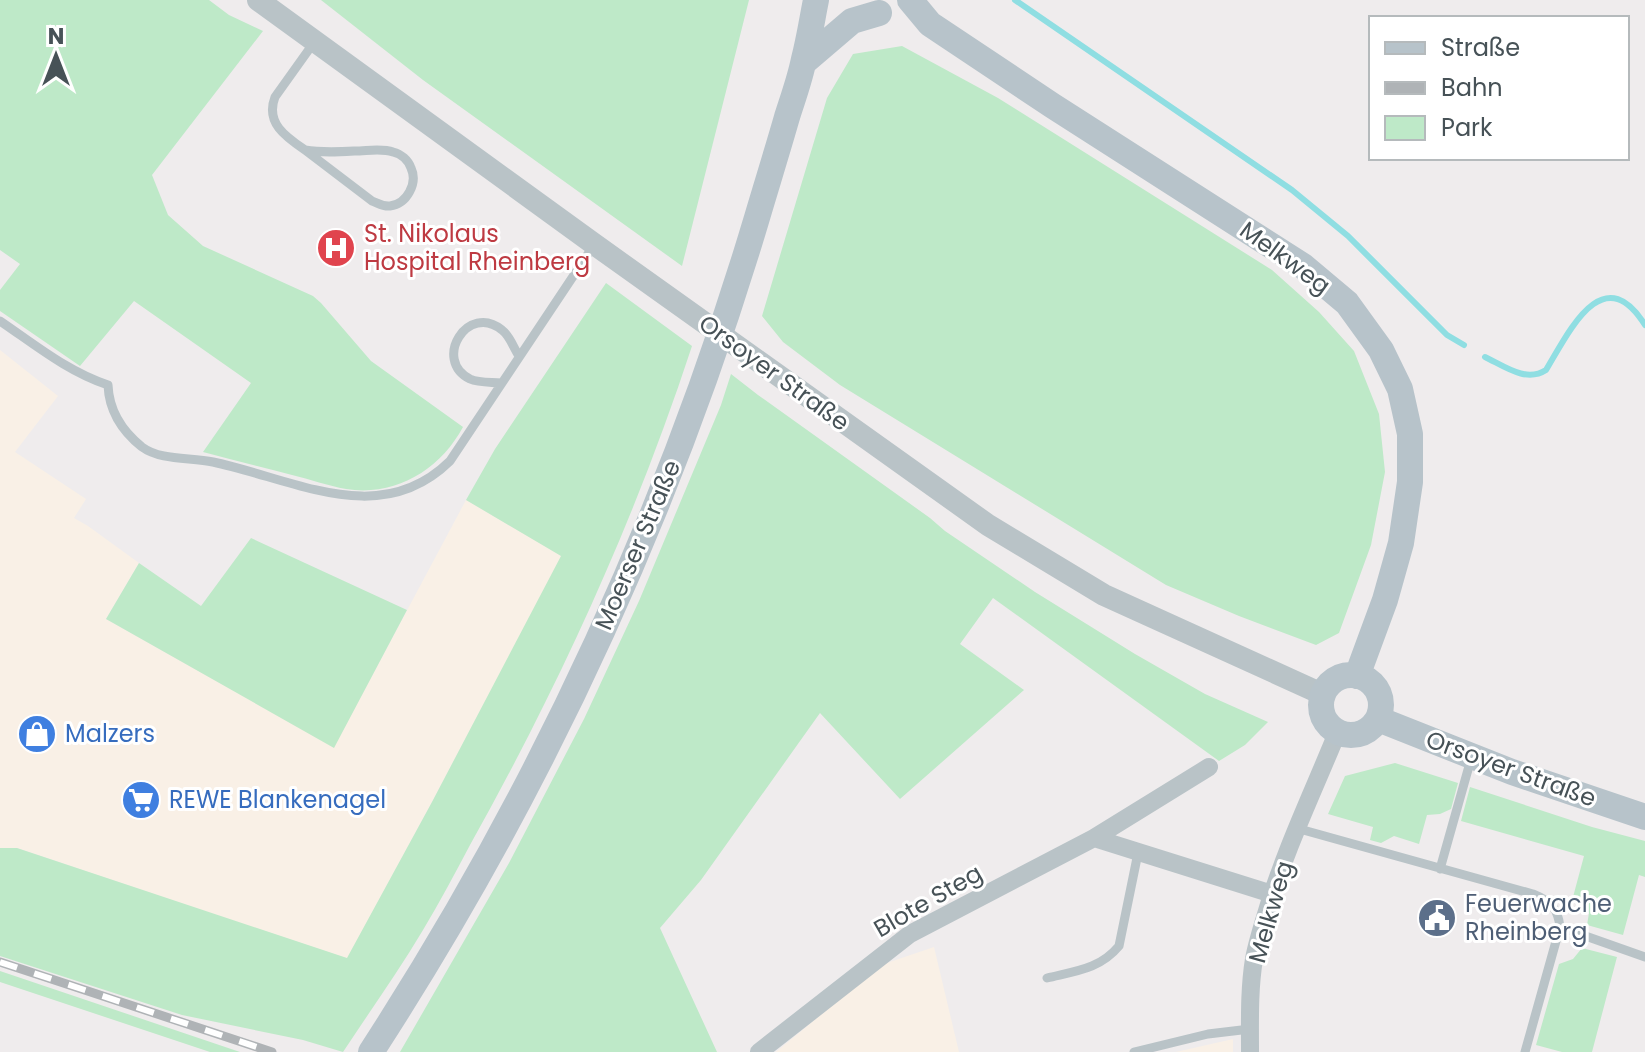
<svg xmlns="http://www.w3.org/2000/svg" width="1645" height="1052" font-family="Poppins,sans-serif">
  <style>
    .commercial { fill: #f9f0e6 }
    .green { fill: #bee9c8 }
    .lines { fill: none; stroke-linecap: round; stroke-linejoin: round }
    .stream { stroke: #8fdee2; stroke-width: 6 }
    .service { stroke: #b9c3c7; stroke-width: 9 }
    .minor { stroke: #b9c3c7; stroke-width: 18 }
    .tertiary { stroke: #b9c3c7; stroke-width: 22 }
    .secondary { stroke: #b7c3ca; stroke-width: 26 }
    .rail-casing { stroke: #afb3b6; stroke-width: 9 }
    .rail { stroke: #fff; stroke-width: 6; stroke-dasharray: 18; stroke-linecap: butt }
    .labels { text-anchor: middle; stroke-width: 6; stroke-linejoin: round; paint-order: stroke }
    .health-label { font-size: 24px; fill: #be3a42; stroke: #fff; text-anchor: start }
    .street-label { font-size: 24px; fill: #475257; stroke: #fff }
    .shop-label { font-size: 24px; fill: #366cbe; stroke: #fff; text-anchor: start }
    .service-label { font-size: 24px; fill: #4e5e75; stroke: #fff; text-anchor: start }
  </style>
  <rect width="100%" height="100%" fill="#efeced"/>
  <path class="commercial" d="M0 350 58 396 15 452 86 499 74 518 88 526 139 563 106 619 334 747 466 500 562 556 432 802 347 959 17 848H0Z
    M934 947 959 1052H776L881 965Z
    M1233 1039V1052H1176Z"/>
  <path class="green" d="M0 0H209L229 15 263 31 152 175 168 215 203 246 313 296 321 303 371 361 463 427C440 470 395 497 346 489 328 486 310 479 292 475 262 467 233 460 203 452L251 383 134 301 80 366 0 311V290L20 264 0 250Z
    M321 0H749L682 266 423 80Z
    M902 46 998 98 1272 270 1319 312 1354 351 1379 414 1385 472 1371 545 1339 633 1316 645 1239 616 1166 585 840 385 783 342 762 316 827 98 853 54Z
    M606 283 692 346C635 520 559 686 470 845 455 873 440 902 423 930 398 972 370 1011 343 1052L303 1040 182 1015 0 956V848H17L347 958 432 802 561 556 466 500 495 449Z
    M731 374 758 395 930 518 945 531 1035 592 1135 654 1205 694 1268 722 1245 745 1219 761 993 598 960 644 1024 690 900 799 820 713 701 880 660 928 717 1052H400L509 863 584 719 639 601 721 405Z
    M251 538 407 610 334 748 106 619 139 563 201 606Z
    M1395 763 1458 783 1451 809 1440 814 1427 815 1419 844 1394 836 1381 843 1370 840 1373 827 1328 814 1345 776Z
    M1470 787 1592 827 1645 841V877L1639 875 1623 935 1587 925 1589 913 1573 897 1584 856 1461 821Z
    M1582 948 1617 957 1592 1052H1562L1536 1045 1559 964 1573 959Z
    M0 971 240 1052H210L0 982Z"/>
  <g class="lines">
    <path class="stream" d="M1015 0 1292 190 1348 236 1447 335 1464 345
      M1485 357C1504 366 1526 383 1546 370 1569 332 1603 258 1645 325"/>
    <path class="service" d="M305 150C322 153 338 152 355 151 367 151 382 148 393 152 401 154 408 160 411 168 418 183 407 204 390 206 383 207 378 203 372 201Z
      M305 150C286 137 265 123 275 97L315 41
      M0 321C34 344 68 372 108 385 109 410 122 431 142 447 161 461 191 457 213 462 294 479 380 530 450 461L594 245
      M501 383C491 382 479 383 470 379 432 360 468 302 502 330 510 336 513 347 519 356
      M1296 828 1533 894C1550 901 1558 908 1560 927L1525 1052
      M1440 869 1471 759
      M1560 927 1645 957
      M1047 978C1076 971 1100 969 1119 946L1138 853
      M1134 1052 1208 1034 1250 1029"/>
    <path class="minor" d="M1094 838 1209 767
      M759 1052 910 934 1094 838 1272 894
      M1250 1052C1250 1021 1249 990 1254 959 1257 943 1262 927 1267 911 1285 850 1313 792 1337 733"/>
    <path class="tertiary" d="M258 0 594 244 988 525 1104 595 1322 694"/>
    <path class="secondary" d="M910 0 930 24 1053 106 1303 266 1347 303 1381 350 1400 389 1410 434V482L1401 543 1385 600 1357 676
      M804 62 852 21 879 13
      M1321 705a30 30 0 1 1 60 0a30 30 0 1 1-60 0Z
      M1378 719 1512 772 1645 817
      M371 1052C538 795 668 515 756 221 766 187 777 152 787 117 793 98 800 79 804 59 809 40 812 20 816 0"/>
    <defs>
      <path id="rail" d="M0 962 272 1052"/>
    </defs>
    <use href="#rail" class="rail-casing"/>
    <use href="#rail" class="rail"/>
  </g>
  <defs>
    <symbol id="hospital-disc" viewBox="-11 -11 22 22"><circle r="9.5" fill="#e0444e" stroke="#fff"/><path d="M-5-5h3v3.5h4V-5h3V5h-3V1.5h-4V5h-3Z" fill="#fff"/></symbol>
    <symbol id="shop-disc" viewBox="-11 -11 22 22"><circle r="9.5" fill="#3f7fe0" stroke="#fff"/><path d="M-5-2.5h2.3a2.7 3.5 0 0 1 5.4 0H5L5.5 6h-11ZM-1.5-2.5h3a1.5 2.3 0 0 0-3 0Z" fill="#fff"/></symbol>
    <symbol id="supermarket-disc" viewBox="-11 -11 22 22"><circle r="9.5" fill="#3f7fe0" stroke="#fff"/><path d="M-6-5.5h2.5l.6 2H6L4.5 2H-2.5L-4.4-4H-6ZM-1.5 3.2a1.3 1.3 0 1 0 .1 0ZM3 3.2a1.3 1.3 0 1 0 .1 0Z" fill="#fff"/></symbol>
    <symbol id="civic-disc" viewBox="-11 -11 22 22"><circle r="9.5" fill="#5c6f8a" stroke="#fff"/><path d="M-.6-6.5H3V-4.5H.6V-3L4-1V1h2V6H-6V1h2V-1L-.6-3ZM-1.2 2.5V6h2.4V2.5Z" fill="#fff"/></symbol>
  </defs>
  <g fill-rule="evenodd">
    <use href="#hospital-disc" x="314" y="226" width="44" height="44"/>
    <use href="#shop-disc" x="15" y="712" width="44" height="44"/>
    <use href="#supermarket-disc" x="119" y="778" width="44" height="44"/>
    <use href="#civic-disc" x="1415" y="896" width="44" height="44"/>
  </g>
  <g class="labels">
    <g class="health-label">
      <text x="364" y="242">St. Nikolaus<tspan x="364" dy="28">Hospital Rheinberg</tspan></text>
    </g>
    <g class="street-label">
      <text transform="translate(1285 258) rotate(36)" y="8">Melkweg</text>
      <text transform="translate(774 373) rotate(36)" y="8">Orsoyer Straße</text>
      <text transform="translate(638 545) rotate(-67)" y="8">Moerser Straße</text>
      <text transform="translate(1511 769) rotate(20)" y="8">Orsoyer Straße</text>
      <text transform="translate(928 901) rotate(-30)" y="8">Blote Steg</text>
      <text transform="translate(1271 912) rotate(-74)" y="8">Melkweg</text>
    </g>
    <g class="shop-label">
      <text x="65" y="742">Malzers</text>
      <text x="169" y="808">REWE Blankenagel</text>
    </g>
    <g class="service-label">
      <text x="1465" y="912">Feuerwache<tspan x="1465" dy="28">Rheinberg</tspan></text>
    </g>
  </g>
  <rect x="1369" y="16" width="260" height="144" fill="#ffffff" stroke="#b5babc" stroke-width="2"/>
  <rect x="1385" y="42" width="40" height="12" fill="#b7c3ca" stroke="#b5babc" stroke-width="2"/>
  <text x="1441" y="56" font-size="24" fill="#475257">Straße</text>
  <rect x="1385" y="82" width="40" height="12" fill="#afb3b6" stroke="#b5babc" stroke-width="2"/>
  <text x="1441" y="96" font-size="24" fill="#475257">Bahn</text>
  <rect x="1385" y="116" width="40" height="24" fill="#bee9c8" stroke="#b5babc" stroke-width="2"/>
  <text x="1441" y="136" font-size="24" fill="#475257">Park</text>
  <g transform="translate(56 56)" stroke="#ffffff" stroke-width="6" paint-order="stroke">
  <path d="M0-6L14 30L0 20L-14 30Z" fill="#475257"/>
  <text y="-12" font-size="22" font-weight="bold" text-anchor="middle" fill="#475257">N</text>
  </g>
</svg>
